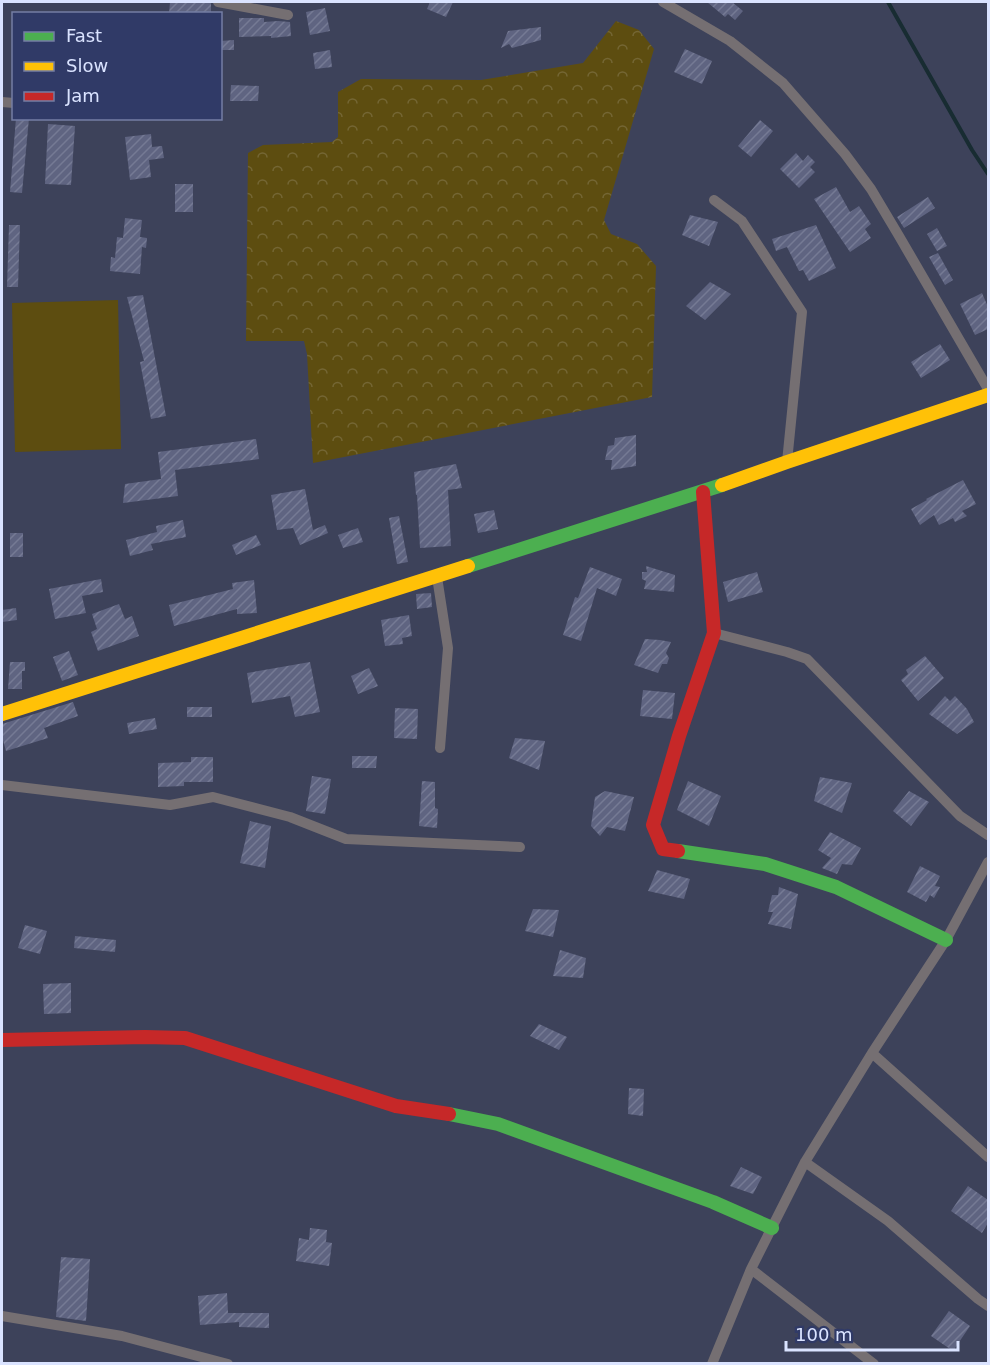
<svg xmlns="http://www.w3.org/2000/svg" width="990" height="1365" font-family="'DejaVu Sans',sans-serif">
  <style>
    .forest { fill: url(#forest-crowns) }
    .park { fill: #5d4d10 }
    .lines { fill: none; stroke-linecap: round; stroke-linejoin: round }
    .stream { stroke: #182c32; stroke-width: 4 }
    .building { fill: url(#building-hatch) }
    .street { stroke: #756f72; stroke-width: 10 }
    .fast { stroke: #4caf50; stroke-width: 14 }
    .slow { stroke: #ffc107; stroke-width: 14 }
    .jam { stroke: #c62828; stroke-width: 14 }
  </style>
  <defs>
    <pattern id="forest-crowns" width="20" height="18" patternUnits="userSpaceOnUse" patternTransform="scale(1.5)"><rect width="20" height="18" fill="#5d4d10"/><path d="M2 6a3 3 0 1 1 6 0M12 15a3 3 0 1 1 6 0" fill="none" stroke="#746634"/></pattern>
    <pattern id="building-hatch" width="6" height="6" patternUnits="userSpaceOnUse" patternTransform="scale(1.5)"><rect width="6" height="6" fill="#5f6481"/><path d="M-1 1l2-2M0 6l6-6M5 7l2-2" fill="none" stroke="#757a94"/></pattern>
  </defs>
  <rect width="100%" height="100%" fill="#3d425a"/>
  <path class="forest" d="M616 21 639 30 654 49 604 220 611 234 637 244 656 266 652 397 313 463 307 354 304 341H246L248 153 263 145 332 142 338 137V92L361 79 481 80 583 63Z"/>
  <path class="park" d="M118 300 121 449 15 452 12 303Z"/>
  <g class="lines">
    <path class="stream" d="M888 2 972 150 988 174"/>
  </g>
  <path class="building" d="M170 2 211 3V14H169Z
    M430 2H453L446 17 427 9Z
    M707 2H732L743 11 735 20 728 14 725 17Z
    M325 8 330 31 310 35 306 12Z
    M239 18H264V22L278 21 290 22 291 36 271 38V36L239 37Z
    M541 27V40L512 48 509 44 501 48 508 31Z
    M234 40V50H220V41Z
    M685 49 712 61 702 84 674 72Z
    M330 50 332 67 315 69 313 53Z
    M231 85 259 86 258 101H230Z
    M16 118H29L22 193 10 192Z
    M760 120 773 131 751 157 738 146Z
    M48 124 75 126 71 185 45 184Z
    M151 134 152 147 162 146 164 158 149 160 151 177 130 180 125 137Z
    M796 153 803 161 808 155 815 162 810 167 815 172 799 188 780 169Z
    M175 184H193V212H175Z
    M836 187 850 212 859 206 871 224 865 229 871 238 850 252 814 199Z
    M928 197 935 208 904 228 897 217Z
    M690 215 718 222 709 246 682 235Z
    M125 218 142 220 140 237 147 238 146 248 142 247 140 274 110 271 111 257 115 258 117 237 123 238Z
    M9 225H20L18 287H7Z
    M816 225 836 268 809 281 803 270 799 271 787 247 776 251 772 239Z
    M937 228 947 246 937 251 927 234Z
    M938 253 953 280 945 285 929 257Z
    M710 282 731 294 705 320 686 306Z
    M982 293 988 307V329L975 335 960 304Z
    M143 295 166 416 151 419 140 362 144 361 127 297Z
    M940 344 950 360 921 378 911 362Z
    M636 435V466L611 470 612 460H605L608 446 614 445 615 438Z
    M256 439 259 459 175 470 178 496 123 503 125 484 161 479 158 452Z
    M456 464 462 488 448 490 451 546 420 548 417 495H416L414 472Z
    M963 480 976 504 962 511 967 516 955 522 953 518 939 525 934 515 920 525 911 509 927 500 926 499Z
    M305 489 313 530 325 525 328 533 300 545 293 528 277 530 271 495Z
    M494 510 498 529 478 533 474 514Z
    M399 516 408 562 397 564 389 518Z
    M183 520 186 537 151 544 153 550 130 556 126 540 157 532 156 526Z
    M358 528 363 542 343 548 338 535Z
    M10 533H23V557H10Z
    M256 535 261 545 236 555 232 545Z
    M646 566 675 575 674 592 644 589 646 581 642 579V572H647Z
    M590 567 622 579 616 596 597 588 581 641 563 635 575 597 578 598Z
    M757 572 763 592 728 602 723 582Z
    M101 579 103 592 82 596 86 613 55 619 49 589Z
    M254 580 257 613 237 614V609L174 626 169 605 233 589 232 583Z
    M431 593 432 607 417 609 416 594Z
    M119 604 125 619 132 616 139 636 98 651 91 632 97 629 92 614Z
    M16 608 17 620 2 622V610Z
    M409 615 412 636 402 638 403 644 385 646 381 620Z
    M645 639 660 640 671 642 666 653 669 658 667 664H662L658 673 634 665Z
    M69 651 78 675 62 681 53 657Z
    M925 656 944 678 918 701 901 680 908 674 906 670Z
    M10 662H25V671H22V689H8Z
    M310 662 320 712 295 717 290 696 252 703 247 673Z
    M369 668 378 686 358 694 351 676Z
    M643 690 675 693 672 719 640 716Z
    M945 696 950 701 955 696 967 709 974 722 957 734 929 714Z
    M73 702 78 716 44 728 48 738 6 751 2 737V724Z
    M187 707H212V717H187Z
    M395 708 418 709 417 739 394 738Z
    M155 718 157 729 129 734 127 723Z
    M515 738 545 741 539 770 509 758Z
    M352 756H377L376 768H352Z
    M191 757H213V782H184V786L158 787V763L191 762Z
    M312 776 331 779 325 814 306 811Z
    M820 777 852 783 842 813 814 801Z
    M422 781 435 782V808L438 809 437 828 419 826Z
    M688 781 721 796 709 826 677 810Z
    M605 791 634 797 625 831 607 827 600 836 591 826 595 797Z
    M909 791 929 802 911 826 893 811Z
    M250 821 271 826 265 868 240 863Z
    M830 832 861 848 852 865 842 864 837 874 822 868 831 858 818 850Z
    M920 866 940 876 935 886 940 887 934 898 930 895 926 902 907 892Z
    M657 870 690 879 684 899 648 891Z
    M779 887 798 894 791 929 768 924 773 912H768L772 895H778Z
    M533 909 559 910 553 937 525 931Z
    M25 925 47 931 40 954 18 948Z
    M75 936 116 940 115 952 74 948Z
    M560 950 586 958 583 978 553 976Z
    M71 983V1013L44 1014 43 984Z
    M539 1024 567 1037 559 1050 530 1036Z
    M629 1088 644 1089 643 1116 628 1114Z
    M741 1167 762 1177 753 1194 730 1186Z
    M968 1186 988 1200V1223L982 1233 951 1211Z
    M310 1228 327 1230 326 1242 332 1243 329 1266 296 1261 299 1238 309 1240Z
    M61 1257 90 1259 86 1321 56 1317Z
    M227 1293 228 1313H269V1328L239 1327V1322L200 1325 198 1296Z
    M949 1311 970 1326 953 1351 931 1336Z"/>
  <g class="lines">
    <path class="street" d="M218 2 288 15
      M663 2 730 41 783 83 845 154 871 189 899 236 988 389
      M2 102 14 103
      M714 200 742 221 802 312 787 462
      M437 577 448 648 440 748
      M714 633 787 652 807 659 960 816 988 835
      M2 785 170 805 213 797 290 817 346 839 520 847
      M872 1053 988 1157
      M805 1162 888 1221 978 1299 988 1306
      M751 1269 874 1364
      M2 1316 122 1336 228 1364
      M712 1364 751 1269 805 1162 872 1053 946 940 988 862"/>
    <path class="fast" d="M468 566 722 485
      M678 851 765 864 836 887 946 940
      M449 1114 498 1124 713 1202 772 1228"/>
    <path class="slow" d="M722 485 787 462 988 395
      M2 714 468 566"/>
    <path class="jam" d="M678 851 663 849 653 825 679 736 714 633 703 492
      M2 1040 145 1037 185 1038 396 1106 449 1114"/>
  </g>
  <rect width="990" height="1365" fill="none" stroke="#dae3ff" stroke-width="6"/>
  <rect x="12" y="12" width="210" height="108" fill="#303a67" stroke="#747ea4" stroke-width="1.5"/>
  <rect x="24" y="32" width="30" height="9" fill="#4caf50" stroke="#747ea4" stroke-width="1.5"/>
  <text x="66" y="42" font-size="18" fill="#dae3ff">Fast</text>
  <rect x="24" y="62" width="30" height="9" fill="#ffc107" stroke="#747ea4" stroke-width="1.5"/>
  <text x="66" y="72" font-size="18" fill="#dae3ff">Slow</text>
  <rect x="24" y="92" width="30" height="9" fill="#c62828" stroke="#747ea4" stroke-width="1.5"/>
  <text x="66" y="102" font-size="18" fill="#dae3ff">Jam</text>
  <path d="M786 1341v9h172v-9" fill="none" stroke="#dae3ff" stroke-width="3"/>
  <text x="795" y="1341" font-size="18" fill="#dae3ff" stroke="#303a67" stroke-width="4.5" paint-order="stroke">100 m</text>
</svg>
